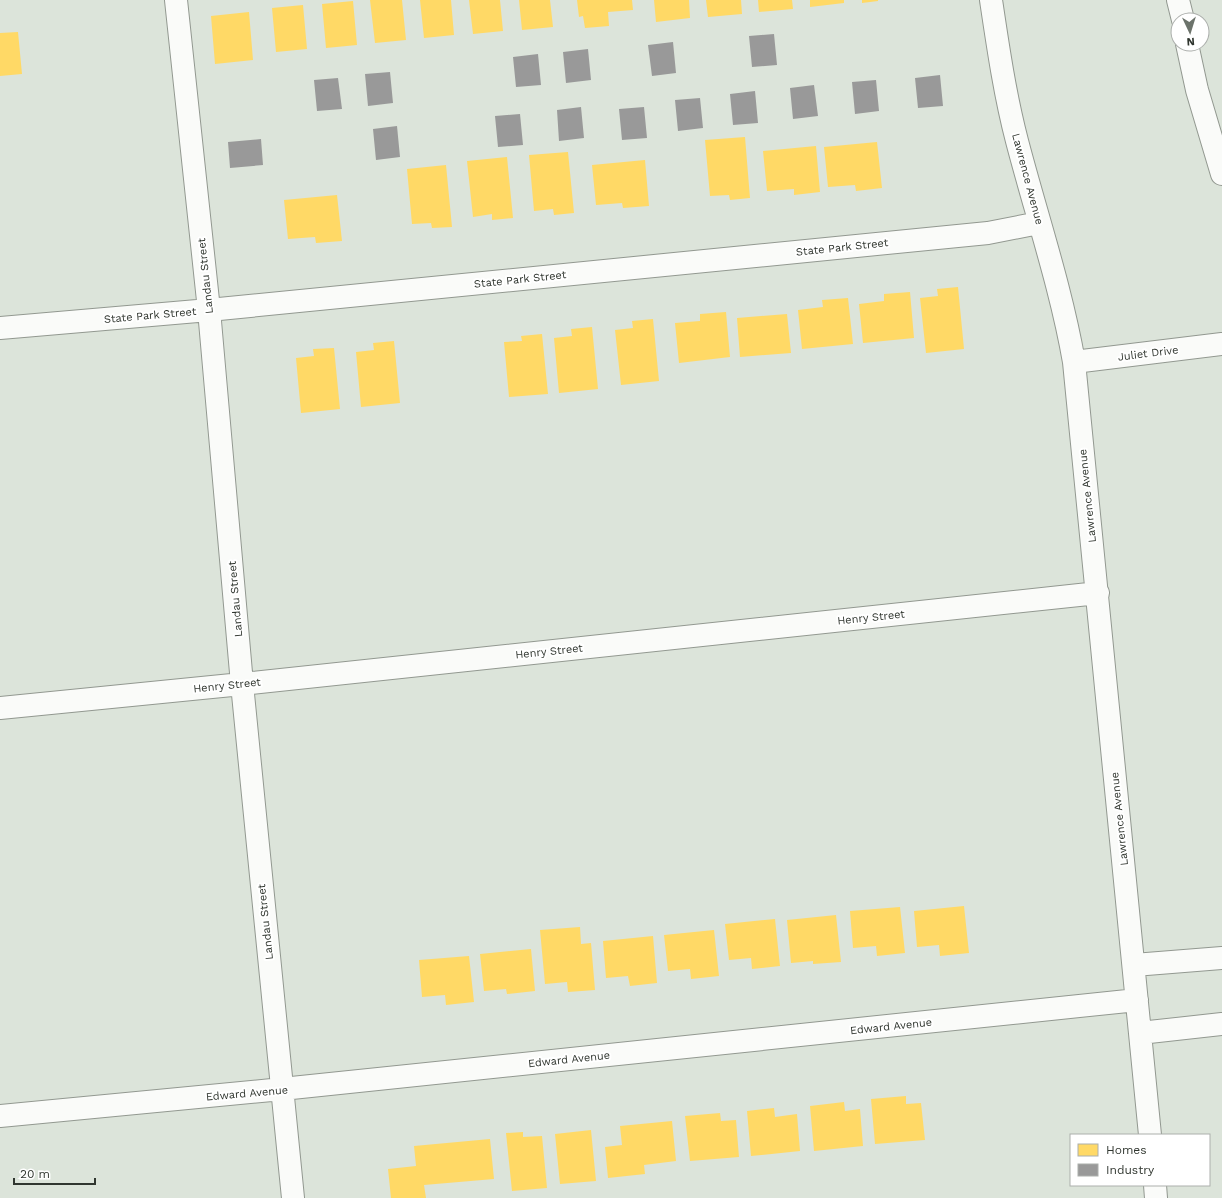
<svg xmlns="http://www.w3.org/2000/svg" width="1222" height="1198" font-family="'Work Sans',sans-serif">
  <style>
    .homes { fill: #ffd966 }
    .industry { fill: #999 }
    .lines { fill: none; stroke-linecap: round; stroke-linejoin: round }
    .street-casing { stroke: #929890; stroke-width: 24 }
    .street { stroke: #fafbf9; stroke-width: 22 }
    .labels { text-anchor: middle; stroke-width: 4; stroke-linejoin: round; paint-order: stroke }
    .street-label { font-size: 11px; fill: #30362f; stroke: #fff }
  </style>
  <rect width="100%" height="100%" fill="#dce4da"/>
  <path class="homes" d="M370 0H402L406 40 375 43Z
    M420 0H451L454 35 424 38Z
    M469 0H500L503 31 473 34Z
    M519 0H550L553 27 522 30Z
    M577 0H632L633 10 608 12 609 26 585 28 583 16 579 17Z
    M654 0H689L690 18 656 22Z
    M706 0H741L742 14 708 17Z
    M758 0H792L793 9 759 12Z
    M810 0H844V3L810 7Z
    M862 0H878V1L862 3Z
    M353 1 357 45 326 48 322 4Z
    M303 5 307 49 276 52 272 8Z
    M249 12 253 60 215 64 211 16Z
    M18 32 22 74 0 76V33Z
    M745 137 750 198 730 200 729 195 710 196 705 140Z
    M877 142 882 188 856 191 855 185 828 187 824 147Z
    M816 146 820 192 794 195V189L767 191 763 151Z
    M568 152 574 213 554 215 553 209 534 211 529 155Z
    M507 157 513 218 492 220V214L473 217 467 161Z
    M645 160 649 206 623 208 622 203 596 205 592 165Z
    M446 165 452 227 432 228 431 223 412 224 407 169Z
    M337 195 342 241 316 243 315 237 288 239 284 200Z
    M958 287 964 349 926 353 920 298 938 296 937 289Z
    M910 292 914 338 863 343 859 304 884 301V294Z
    M848 298 853 344 802 349 798 310 823 307 822 300Z
    M726 312 730 357 679 363 675 323 700 321V314Z
    M787 314 791 353 740 357 737 318Z
    M653 319 659 381 621 385 615 330 633 328 632 321Z
    M592 327 598 389 559 393 554 338 572 336 571 329Z
    M542 334 548 394 509 397 504 342 522 341 521 336Z
    M394 341 400 403 361 407 356 352 374 350 373 343Z
    M334 348 340 409 301 413 296 358 314 356 313 349Z
    M964 906 969 953 940 956 939 945 917 947 914 911Z
    M900 907 905 953 877 956 876 946 853 948 850 911Z
    M836 915 841 962 813 964V961L791 963 787 920Z
    M775 919 780 966 752 969 751 958 729 960 725 924Z
    M580 927 581 944 591 943 595 990 568 992 567 982 545 984 540 930Z
    M714 930 719 976 691 979 690 969 668 971 664 935Z
    M653 936 657 983 630 986 628 976 606 978 603 941Z
    M531 949 535 991 507 994 506 989 484 991 480 954Z
    M469 956 474 1002 446 1005 445 995 422 997 419 960Z
    M906 1096V1104L921 1103 925 1140 875 1144 871 1099Z
    M844 1102 845 1111 860 1109 863 1146 814 1151 810 1106Z
    M774 1108 775 1117 797 1114 800 1151 751 1156 747 1111Z
    M720 1113 721 1121 736 1120 739 1157 690 1161 685 1116Z
    M672 1121 676 1161 644 1165 645 1174 608 1178 605 1147 622 1145 620 1126Z
    M591 1130 596 1181 560 1184 555 1134Z
    M523 1132V1137L542 1136 547 1188 512 1191 506 1133Z
    M490 1139 494 1179 424 1185 426 1198H391L388 1169 416 1166 414 1146Z"/>
  <path class="industry" d="M774 34 777 65 752 67 749 36Z
    M673 42 676 73 652 76 648 45Z
    M588 49 591 80 566 83 563 52Z
    M538 54 541 85 516 87 513 57Z
    M390 72 393 103 368 106 365 74Z
    M940 75 943 106 918 108 915 78Z
    M338 78 342 109 317 111 314 80Z
    M876 80 879 111 855 114 852 82Z
    M814 85 818 116 793 119 790 88Z
    M755 91 758 123 733 125 730 94Z
    M700 98 703 128 678 131 675 100Z
    M581 107 584 138 559 141 557 110Z
    M644 107 647 138 622 140 619 109Z
    M520 114 523 145 498 147 495 116Z
    M397 126 400 157 376 160 373 129Z
    M261 139 263 165 230 168 228 142Z"/>
  <g class="lines">
    <defs>
      <path id="street" d="M176 0 209 310 242 684 293 1198
        M991 0C998 47 1005 95 1017 141 1036 214 1061 287 1074 362L1150 1135
        M1178 0 1183 20
        M1187 44 1197 90 1222 174
        M0 328 209 310 988 233 1039 223
        M1074 362 1222 344
        M0 708 242 684 1098 593
        M1134 965 1222 958
        M1140 1033 1222 1024
        M0 1116 282 1089 1137 1000
        M1155 1185 1156 1198"/>
    </defs>
    <use href="#street" class="street-casing"/>
    <use href="#street" class="street"/>
  </g>
  <g class="labels">
    <g class="street-label">
      <text transform="translate(1028 179) rotate(75)" y="4">Lawrence Avenue</text>
      <text transform="translate(842 247) rotate(-6)" y="4">State Park Street</text>
      <text transform="translate(205 276) rotate(-96)" y="4">Landau Street</text>
      <text transform="translate(520 279) rotate(-6)" y="4">State Park Street</text>
      <text transform="translate(150 315) rotate(-5)" y="4">State Park Street</text>
      <text transform="translate(1148 353) rotate(-7)" y="4">Juliet Drive</text>
      <text transform="translate(1087 496) rotate(-96)" y="4">Lawrence Avenue</text>
      <text transform="translate(235 599) rotate(-95)" y="4">Landau Street</text>
      <text transform="translate(871 617) rotate(-6)" y="4">Henry Street</text>
      <text transform="translate(549 651) rotate(-6)" y="4">Henry Street</text>
      <text transform="translate(227 685) rotate(-6)" y="4">Henry Street</text>
      <text transform="translate(1119 819) rotate(-96)" y="4">Lawrence Avenue</text>
      <text transform="translate(265 922) rotate(-96)" y="4">Landau Street</text>
      <text transform="translate(891 1026) rotate(-6)" y="4">Edward Avenue</text>
      <text transform="translate(569 1059) rotate(-6)" y="4">Edward Avenue</text>
      <text transform="translate(247 1093) rotate(-5)" y="4">Edward Avenue</text>
    </g>
  </g>
  <rect x="1070" y="1134" width="140" height="52" fill="#ffffff" stroke="#acafac"/>
  <rect x="1078" y="1144" width="20" height="12" fill="#ffd966" stroke="#acafac"/>
  <text x="1106" y="1154" font-size="12" fill="#30362f">Homes</text>
  <rect x="1078" y="1164" width="20" height="12" fill="#999999" stroke="#acafac"/>
  <text x="1106" y="1174" font-size="12" fill="#30362f">Industry</text>
  <g transform="translate(1190 32) rotate(176)"><circle r="19" fill="#ffffff" stroke="#acafac"/>
  <path d="M0-3L7 15L0 10L-7 15Z" fill="#6c736b"/>
  <text y="-6" font-size="11" font-weight="bold" text-anchor="middle" fill="#30362f">N</text>
  </g>
  <path d="M14 1178v6h81v-6" fill="none" stroke="#30362f" stroke-width="2"/>
  <text x="20" y="1178" font-size="12" fill="#30362f" stroke="#ffffff" stroke-width="3" paint-order="stroke">20 m</text>
</svg>
